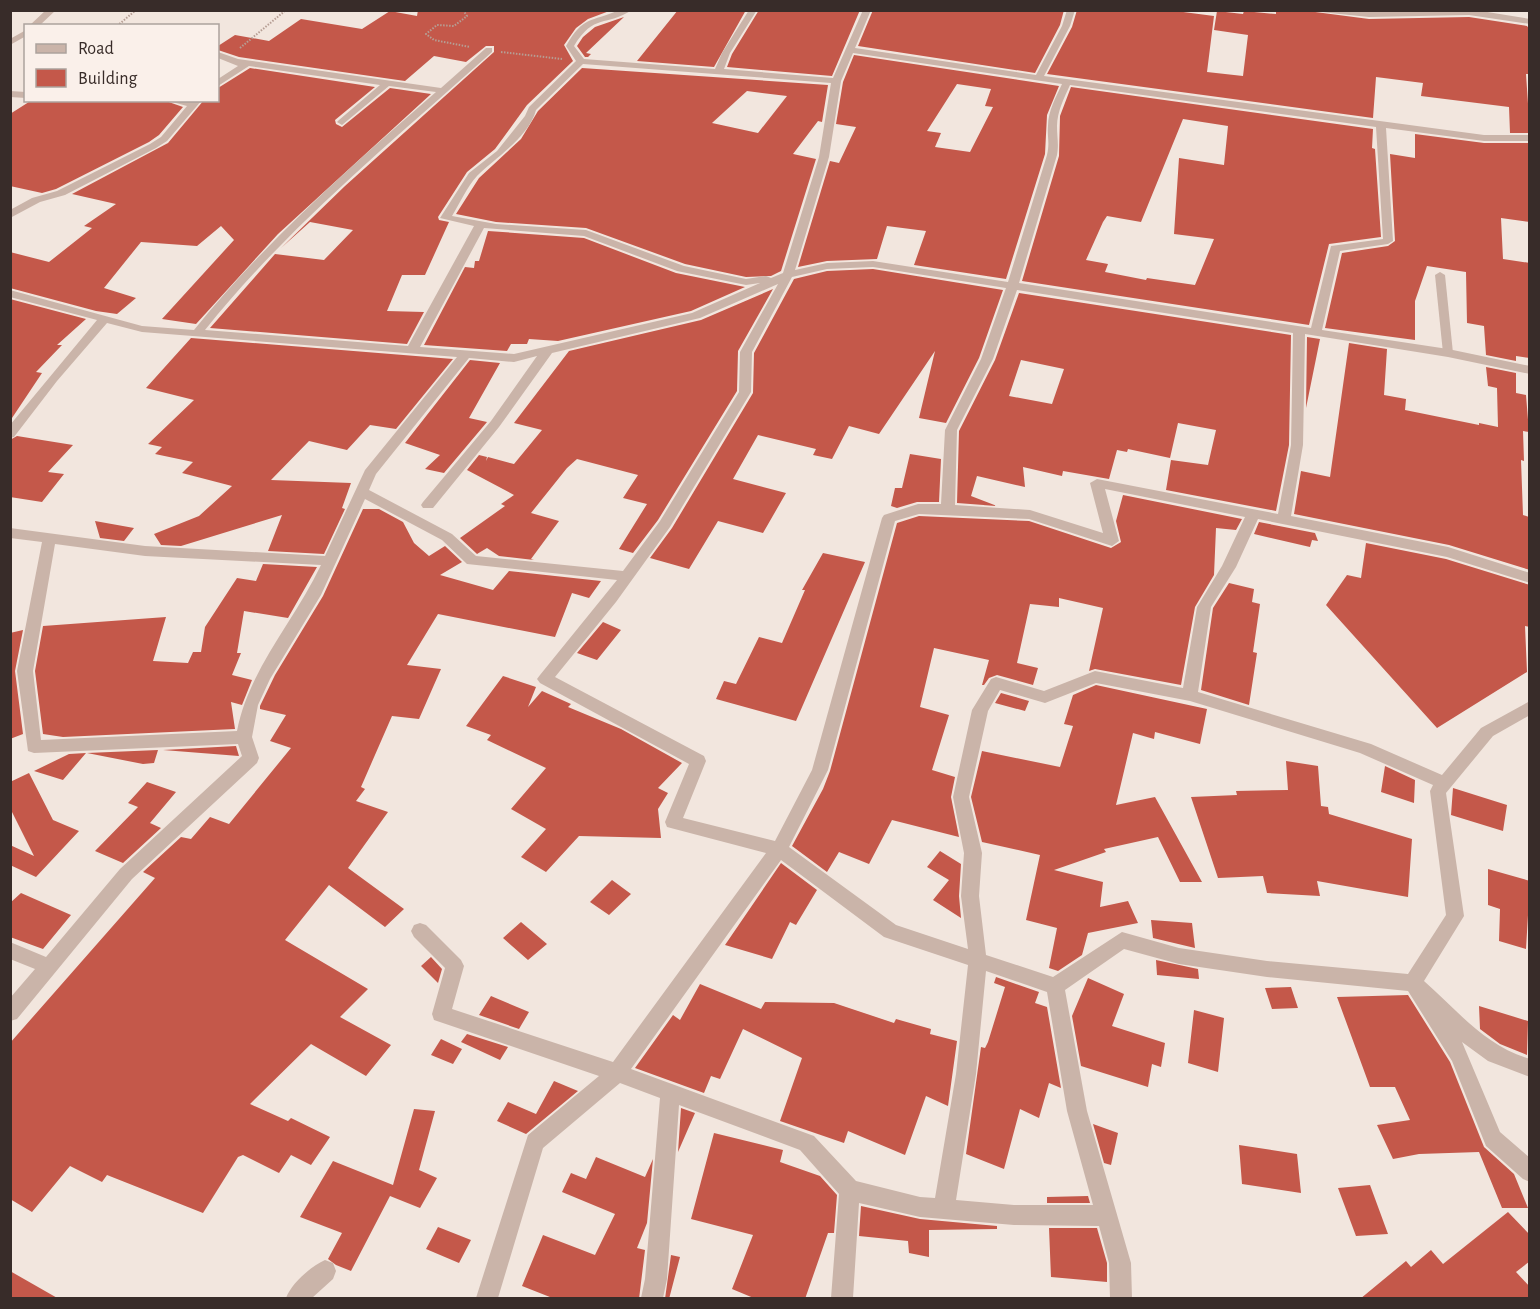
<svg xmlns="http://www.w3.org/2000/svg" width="1540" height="1309" font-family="'Alegreya Sans',sans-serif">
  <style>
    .building { fill: #c4584a; fill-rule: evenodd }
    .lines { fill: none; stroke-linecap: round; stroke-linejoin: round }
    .path { stroke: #b69e94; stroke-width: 2; stroke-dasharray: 1.5 1.5; stroke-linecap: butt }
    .service { fill: #cab4a9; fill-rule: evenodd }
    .minor { fill: #cab4a9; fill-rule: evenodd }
  </style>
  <rect width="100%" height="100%" fill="#f2e6de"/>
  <path class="building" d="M418 10H612L588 19 576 28 564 45 573 61 527 105 495 149 467 172 438 217 439 220 449 222 425 275H402L387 311 424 312 407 344 210 328 275 254 324 260 353 230 310 222 281 248 345 186 494 52V46H486L466 62 434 56 405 81 239 57 218 50V46L235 35 269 41 301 19 362 29 390 11 417 16Z
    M678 10H746L714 67 637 61Z
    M759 10H860L832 76 727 67 732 54Z
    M873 10H1064L1060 25 1035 73 858 46Z
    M1077 10H1168L1214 16 1207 72 1243 76 1248 35 1214 30 1217 11 1243 14 1244 11 1276 14V10H1300L1369 19 1469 17 1527 26 1530 30V74H1526L1530 133H1510L1509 107 1421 96 1423 83 1376 77 1373 118 1047 74 1072 27Z
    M624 17 586 53 591 54 588 57H585L577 46 583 37 595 27Z
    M854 55 1059 86 1047 115 1045 154 1006 279 914 265 926 231 887 226 877 259 827 261 798 267 830 161 839 163 856 127 836 124 843 82ZM957 84 991 89 985 106 993 107 970 152 935 147 941 133 927 131Z
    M250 68 375 87 335 120 336 124 342 127 390 88 431 94 278 234 196 324 162 319 234 240 221 226 197 246 141 242 104 288 136 298 117 314 96 311 10 288V252L49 262 92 228 84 226 116 204 72 194 168 143 204 100H218V88Z
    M582 68 828 85 822 122 818 121 793 154 816 159 781 271 771 276 746 277 685 264 586 228 496 222 456 214 479 178 521 139 538 111ZM747 91 787 96 758 133 712 123Z
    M1071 87 1373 129 1372 148 1375 149 1381 237 1329 244 1309 325 1022 281 1059 156 1060 116ZM1183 119 1228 126 1224 165 1179 158 1174 234 1214 239 1195 285 1147 278 1146 280 1105 272 1108 264 1086 260 1103 222 1107 216 1141 222Z
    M32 100H163L183 107 159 135 149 142 56 189 42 193 10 186V114Z
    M1415 134 1484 143H1530V222L1501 218 1503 259 1530 263V358L1516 356V361L1486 355 1484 326 1467 323 1466 272 1427 266 1415 301V340L1325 328 1342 253 1388 246 1395 241 1390 154 1415 158Z
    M488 231 584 238 676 273 745 287 691 311 558 341 529 339 527 344H511L507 351 424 345 465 267 474 268 475 261H479Z
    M873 269 1003 290 979 358 946 423 919 418 935 351 879 434 849 426 832 459 813 455 816 449 758 435 733 479 786 493 763 533 718 521 689 569 650 558 672 528 753 393 754 353 794 279 827 271Z
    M773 289 738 351 737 391 658 520 633 553 619 549 647 504 623 498 638 475 577 459 567 468 531 513 559 521 531 559 534 560 499 556 487 548 477 554 460 538 505 506 501 504 514 495 467 470 479 455 487 457 486 461 488 457 514 464 542 430 514 423 569 351 701 320Z
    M1019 293 1291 335 1289 445 1276 511 1166 490 1171 460 1208 465 1216 430 1178 423 1170 458 1128 449 1127 452 1117 450 1109 479 1063 471 1062 476 1023 467 1025 487 977 476 971 496 997 506 957 503 959 431 995 360ZM1021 360 1064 369 1052 404 1009 396Z
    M10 299 86 319 57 345H62L36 372 42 373 10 421Z
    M1307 337 1320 339 1306 408Z
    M191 338 453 359 396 429 370 425 347 450 309 441 271 480 351 483 342 508 345 509 324 554 268 551 282 515 181 546 161 545 154 534 199 516 232 486 182 473 193 462 155 454 162 447 148 444 194 400 146 388Z
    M1349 343 1387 349 1384 395 1406 399 1405 410 1479 425V423L1498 427 1497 388 1488 386 1486 367 1516 373V393L1526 395 1529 432 1523 431 1524 461 1521 460 1523 515 1529 517 1530 570 1449 545 1294 514 1301 471 1330 477Z
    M470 360 500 363 469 418 487 422 444 473 425 469 440 455 405 443Z
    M17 436 73 445 48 472 64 474 42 502 10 497V440Z
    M910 454 941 459 939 502H917L897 508 891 506 895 488H902Z
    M1123 495 1242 519 1236 530 1216 528 1214 575 1195 607 1181 685 1095 669 1089 671 1103 608 1059 598V607L1030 604 1017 663 1038 668 1033 685 997 675 989 678 984 685H982L989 660 934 648 920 707 949 715 932 770 955 777 951 797 959 837 892 820 869 864 839 852 827 872 792 846 823 789 830 771 897 523 919 516 1029 521 1111 548 1121 542 1116 521Z
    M363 509H379L403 522 414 543 429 556 445 546 462 562 440 575 493 590 509 571 601 581 589 598 572 593 555 637 438 614 407 665 441 669 419 719 392 716 361 787 365 789 356 801 388 812 348 868 404 909 385 927 329 885 285 940 368 989 340 1017 391 1045 366 1076 311 1044 250 1104 288 1121 291 1118 330 1137 311 1165 291 1155 279 1173 243 1155 238 1157 203 1213 107 1175 102 1182 70 1166 32 1212 10 1199V1043L155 878 143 872 181 837 191 839 210 817 229 824 291 748 270 741 286 715 260 709V706L275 675 323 596Z
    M95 521 134 528 124 541 100 538Z
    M1259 522 1315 533 1318 541 1312 540 1310 547 1254 534Z
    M1366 543 1446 559 1530 585V627L1525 626 1527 672 1437 728 1326 605 1347 575 1361 578Z
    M823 553 865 562 796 721 716 699 724 681 736 684 759 637 782 643 805 590H802Z
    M263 564 317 567 288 618 244 611 237 653H241L232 675 252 680 242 705 231 702 235 729 63 737 43 734 35 671 43 626 166 617 153 661 188 663 193 652H201L205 627 237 578 256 581Z
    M1229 583 1254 589 1252 602 1260 604 1253 652 1257 653 1249 705 1201 690 1213 608Z
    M603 622 621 630 597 660 577 653Z
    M23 630 15 671 23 734 10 739V633Z
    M503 676 536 687 528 707 542 691 571 704 568 707 621 729 682 763 658 788 668 793 658 809 661 838 579 836 546 872 521 857 546 829 511 809 546 768 487 740 491 735 466 726Z
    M1096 685 1207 709 1200 744 1155 732 1154 739 1133 733 1116 805 1155 797 1202 882H1180L1158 837 1104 849 1106 852 1054 870 1103 882 1100 907 1128 901 1138 923 1088 933 1082 955 1058 971 1049 968 1057 928 1026 920 1040 855 982 842 971 797 982 751 1060 767 1073 726 1064 724 1073 695Z
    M1001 693 1029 701 1025 711 995 703Z
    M236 746 239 756 163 750Z
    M158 750 154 763 143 764 87 753Z
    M86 753 63 780 34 771 69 754Z
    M1286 761 1318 766 1321 806 1328 807 1329 814 1412 839 1408 897 1317 881 1320 896 1267 893 1263 876 1218 878 1191 797 1237 795 1236 791 1288 790Z
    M1385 766 1415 780 1414 803 1381 792Z
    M29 773 53 820 79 831 36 877 10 865V845L34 856 10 808V782Z
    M147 782 176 792 150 823 161 828 123 863 95 851 138 807 128 803Z
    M1453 788 1507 805 1503 831 1451 815Z
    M940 851 961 864 959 896 961 918 933 900 949 880 927 867Z
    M781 863 817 890 796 925 790 922 772 959 725 945Z
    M1488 869 1530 881 1526 949 1499 941 1500 909 1488 905Z
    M612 880 631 894 609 915 590 902Z
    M21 893 71 915 43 949 10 937V903Z
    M1151 920 1192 923 1195 948 1153 938Z
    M521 922 547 944 528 960 503 938Z
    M431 957 442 969 438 983 421 966Z
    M1156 960 1198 969 1199 979 1157 975Z
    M996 977 1039 992 1035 1003 1047 1007 1061 1088 1049 1083 1039 1118 1020 1109 1004 1169 966 1154 981 1047 985 1048 988 1042 1005 987 994 983Z
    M1088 978 1124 994 1112 1026 1165 1043 1161 1067 1152 1064 1148 1087 1081 1066 1072 1016Z
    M700 984 761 1009 765 1002 834 1003 894 1023 896 1019 931 1029 930 1034 957 1041 948 1106 926 1096 905 1155 848 1131 844 1143 780 1121 802 1058 743 1029 720 1079 711 1076 704 1093 635 1068 673 1015 680 1020Z
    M1291 987 1298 1008 1272 1009 1265 988Z
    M1408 995 1450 1062 1484 1147 1514 1174 1528 1208H1502L1479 1152 1419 1154 1393 1159 1377 1125 1410 1120 1395 1087H1370L1337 997Z
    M491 996 529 1012 519 1029 479 1015Z
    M1479 1006 1528 1021 1527 1055 1500 1044 1480 1029Z
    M1194 1010 1224 1018 1218 1072 1188 1063Z
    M467 1034 508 1047 500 1060 461 1042Z
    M441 1039 462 1049 453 1064 431 1055Z
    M554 1081 578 1091 526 1134 497 1121 508 1102 536 1114Z
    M681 1108 695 1113 678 1152Z
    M414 1109 435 1111 419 1170 437 1178 420 1208 390 1196 351 1271 336 1265 328 1259 342 1233 300 1217 333 1161 393 1185Z
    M1093 1124 1118 1133 1111 1165 1104 1163Z
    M714 1133 783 1150 780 1162 820 1176 837 1195 834 1233H828L805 1299H756L732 1289 753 1235 691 1219Z
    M1239 1145 1297 1154 1301 1193 1242 1184Z
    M596 1157 645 1177 653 1159 647 1223 637 1248 645 1250 639 1299H555L522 1286 543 1235 595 1255 615 1214 562 1192 571 1173 586 1179Z
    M1370 1185 1388 1234 1356 1236 1338 1188Z
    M1088 1196 1090 1203H1047V1197Z
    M861 1206 920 1219 997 1226V1229L929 1230V1257L909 1253 908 1241 859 1236Z
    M1508 1212 1530 1235V1261L1516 1272 1530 1287V1299H1360L1406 1261 1411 1267 1431 1250 1443 1264Z
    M438 1227 471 1240 459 1263 426 1249Z
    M1049 1228H1097L1107 1263V1282L1051 1277Z
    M671 1255 680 1257 669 1299H665Z
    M10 1271 59 1299H10Z"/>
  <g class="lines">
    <path class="path" d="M463 10 467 16 454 26 437 25 426 34 434 40 470 47
      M117 26 136 10
      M240 48 286 10
      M501 52 562 59"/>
    <path class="service" d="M1440 272 1445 275 1453 353 1448 356 1443 353 1435 275Z"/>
    <path class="minor" d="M46 10H56L39 26H29Z
      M619 10H632C606 27 594 13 574 46L584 59 715 69 722 53 749 10H757L730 53 724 69 833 78 863 10H871L855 48 1036 75 1062 26 1067 10H1075L1070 26 1044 76 1484 135H1530V141H1484L1386 128 1393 241 1388 244 1340 251 1322 330 1448 349 1530 366V374L1448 357 1305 334 1303 445 1291 516 1448 547 1530 573V583L1447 557 1258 519 1236 567 1211 607 1198 692 1371 744 1442 775 1481 728 1530 701V715L1493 736 1446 793 1464 916 1424 981C1458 1011 1485 1046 1530 1059V1077L1488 1061 1462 1042 1500 1132 1530 1158V1182L1523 1179 1486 1146 1452 1061 1408 991 1267 977 1179 964 1124 949 1065 990 1087 1111 1131 1263 1132 1298H1110L1109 1263 1099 1226 1014 1225 920 1217 859 1203 853 1298H831L839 1194 800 1150 679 1105 667 1279 663 1298H641L645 1279 660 1098 620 1083 543 1148 498 1298H476L528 1135 599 1076 434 1020 432 1014 445 968 414 937 411 931 414 925 420 923 426 925 461 960 464 966 452 1009 613 1062 766 853 667 827 665 822 689 764 540 683 537 679 540 675 617 580 467 564 442 540 365 499 321 595 270 679 258 705 252 737 259 758 257 763 132 879 17 1019 10 1021V998L35 969 10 959V942L46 957 120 869 242 756 238 744 34 753 28 751 17 671 42 542 10 538V528L145 546 325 556 365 470 457 357 142 332 107 323 57 381 14 437 10 438V425L97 320 10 297V290L142 326 194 330C266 241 350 167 436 92L389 86 342 125 337 122 339 120 380 85 249 66 218 86V79L238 66 218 58V52L238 59 441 88 486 48H492V52C394 140 289 225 205 330L408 346 474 226 440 218 469 173 497 151 525 116 529 107 576 61 566 46C584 15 590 23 619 10ZM853 53 1062 84C1056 97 1048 111 1048 126 1047 137 1050 142 1047 155L1008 282 873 261 827 263 795 270 829 157 841 81ZM583 64 831 83 819 157 783 273 771 278 766 276 746 279 684 266 586 230 496 224 452 216C460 203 467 187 477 176 496 157 529 137 536 110ZM1070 85 1376 127 1383 239 1331 246 1311 328 1019 283 1057 155C1059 144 1057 137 1057 126 1057 112 1064 98 1070 85ZM484 228 584 236 677 271 746 285 760 283 692 313 514 354 420 347ZM873 267 1006 288 981 359 945 430 941 504H918L884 515 882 518 812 770 775 841 683 818 706 761 704 756 555 677 616 602 670 527 751 392 752 352 792 277 827 269ZM778 284 740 352 739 392 660 521 623 571 476 556 452 534 369 490 376 474 469 358 514 362 537 356 491 421 423 502 421 505 423 508H433L499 427 552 353 700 318ZM1017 290 1293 333 1291 445 1278 514 1097 479 1090 483 1103 533 1030 510 955 505 957 430 993 359ZM1105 489 1245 517 1222 566 1197 607 1183 688 1095 671 1044 691 996 677 991 679 972 710 953 797 964 853 961 896 968 949 896 925 789 847 828 770 895 521 919 514 1029 519 1112 546 1119 541ZM55 544 145 556 321 565C294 622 249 669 237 731L41 740 33 671ZM1096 683 1190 701 1360 753 1433 785 1430 791 1446 915 1408 974 1267 961 1179 948 1122 932 1053 977 986 955 979 896 982 853 969 797 988 711 1000 690 1045 703ZM781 860 884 937 968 965 956 1074 935 1198 920 1197 856 1181 814 1136 631 1069ZM986 971 1047 992 1067 1111 1093 1205H1014L956 1200 976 1074Z
      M1302 10H1475L1530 19V24L1469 15 1369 17Z
      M26 30V36L10 45V39Z
      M10 91 26 92V98L10 97Z
      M165 100H202L167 141 156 148 65 195 40 202 10 218V210L32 198 57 191 150 144 161 137 187 106Z
      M325 1260 333 1263 336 1271 333 1279 312 1298H286C291 1284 311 1266 325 1260Z"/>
  </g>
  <rect width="1540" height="1309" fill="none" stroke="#382c29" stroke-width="24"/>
  <rect x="24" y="24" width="195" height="78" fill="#faf0ea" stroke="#aca29d" stroke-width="1.5"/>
  <rect x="36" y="44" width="30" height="9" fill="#cab4a9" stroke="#aca29d" stroke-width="1.5"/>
  <text x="78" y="54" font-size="18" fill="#382c29">Road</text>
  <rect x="36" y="69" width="30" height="18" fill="#c4584a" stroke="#aca29d" stroke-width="1.5"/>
  <text x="78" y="84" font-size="18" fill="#382c29">Building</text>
</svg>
